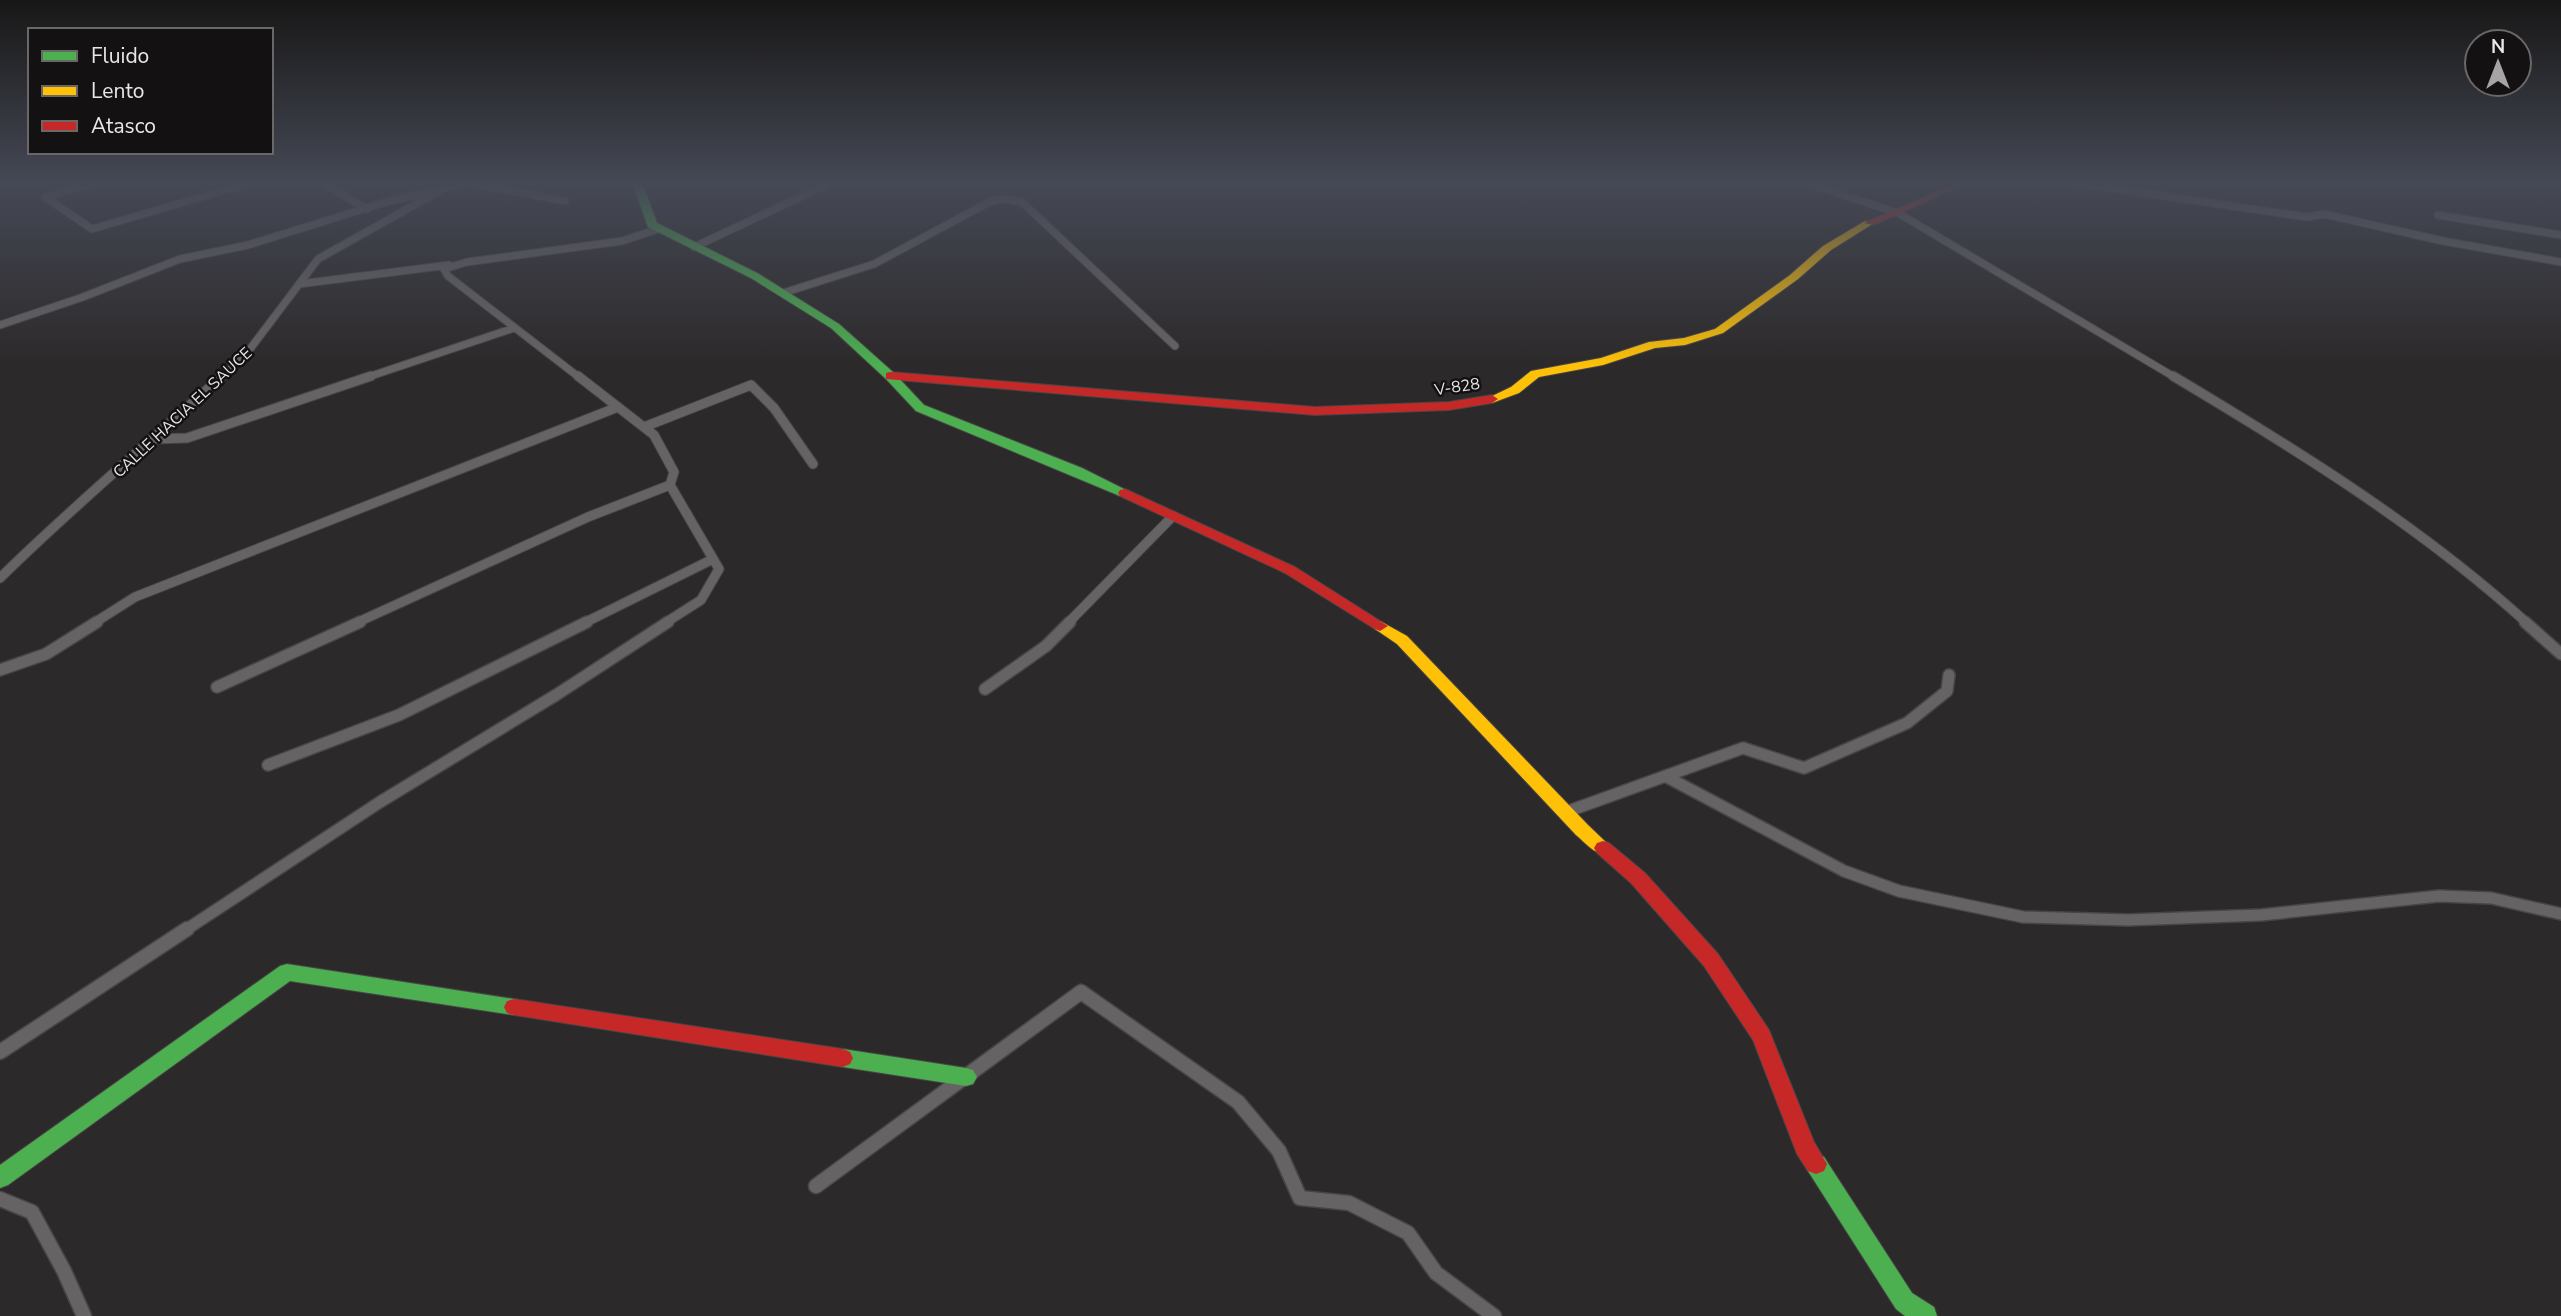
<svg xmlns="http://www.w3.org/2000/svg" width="2561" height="1316" font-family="'Nunito Sans',sans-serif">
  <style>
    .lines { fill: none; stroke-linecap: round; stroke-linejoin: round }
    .street-far3-casing { stroke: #484546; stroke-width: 9 }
    .street-far2-casing { stroke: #484546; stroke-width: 11 }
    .street-far1-casing { stroke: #484546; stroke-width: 14 }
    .street-casing { stroke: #484546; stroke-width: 17 }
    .fast-casing { stroke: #484546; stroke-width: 2 }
    .slow-casing { stroke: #484546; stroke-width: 2 }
    .jam-casing { stroke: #484546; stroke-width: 2 }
    .street-far3 { stroke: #666364; stroke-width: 7 }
    .street-far2 { stroke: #666364; stroke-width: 9 }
    .street-far1 { stroke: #666364; stroke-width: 11 }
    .street { stroke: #666364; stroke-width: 14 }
    .fast { fill: #4caf50; fill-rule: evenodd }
    .slow { fill: #ffc107; fill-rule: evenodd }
    .jam { fill: #c62828; fill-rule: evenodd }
    .labels { text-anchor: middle; stroke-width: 5; stroke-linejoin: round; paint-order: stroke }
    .far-street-label { font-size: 16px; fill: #eae7e8; stroke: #141112 }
  </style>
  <rect width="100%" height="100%" fill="#2c292a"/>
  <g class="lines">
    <defs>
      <path id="street-far3" d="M321 182 367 209
        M464 182 565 201
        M1804 182 1898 213 2176 378
        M2069 182 2307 217 2324 214 2443 241 2561 262
        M45 197 92 229 253 182
        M45 197 100 182
        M2438 215 2561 235
        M694 247 826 185
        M299 284 449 265
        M783 293 874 264 991 201 1004 199 1022 202 1175 346
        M0 325 83 297 180 259 248 245 389 201 431 192
        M220 378 247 353 318 259 441 190 466 182
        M365 378 514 328
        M580 378 448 276 444 269 467 262 622 241 658 229"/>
      <path id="street-far2" d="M2173 376C2297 450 2420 526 2527 623
        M644 427 751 385 774 408 813 464
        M154 439 187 438 371 376
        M0 578C71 508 148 444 222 376
        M94 623 135 597 618 407
        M356 623 588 517 670 485 674 472 654 435 578 376
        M584 623 713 559
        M665 623 701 600 719 569 670 485
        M1068 623 1173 516"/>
      <path id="street-far1" d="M2525 622 2561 654
        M0 670 46 654 97 622
        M217 687 360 622
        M985 689 1046 646 1070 622
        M268 765 399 715 587 622
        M1665 776 1844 871 1899 891 2023 917 2128 920 2261 915 2439 896 2491 898 2561 914
        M1566 812 1743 748 1804 768 1907 723 1947 691 1949 675
        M184 931 380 802 556 695 668 622"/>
      <path id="street" d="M0 1052 187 929
        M816 1186 1081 992 1238 1102 1279 1151 1300 1198 1349 1203 1408 1233 1436 1273 1494 1316
        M0 1199 32 1212 64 1271 84 1316"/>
      <path id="fast" d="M632 182H642L657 223 759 274 839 324 894 373 924 405 1082 468 1132 493 1130 496H1120L916 411 886 379 831 328 751 278 648 227Z
        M287 964 514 999 521 1001 524 1007 521 1013 514 1015 290 981 8 1185 0 1188V1165L280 966Z
        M843 1049 966 1068 973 1070 977 1077 973 1084 966 1086 843 1067 836 1064 833 1058 836 1052Z
        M1816 1154 1824 1157 1912 1293 1934 1307 1937 1316H1905L1896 1309 1808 1171 1805 1164 1808 1157Z"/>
      <path id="slow" d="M1865 221 1874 223 1831 250 1798 279 1723 333 1685 345 1655 348 1603 365 1539 377 1519 393 1492 403 1486 399 1511 387 1531 371 1601 358 1649 342 1684 338 1715 329 1790 275 1823 246Z
        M1380 621 1407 636 1588 825 1612 848 1609 853C1596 857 1586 843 1576 835L1397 644 1375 629 1372 626 1375 623Z"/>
      <path id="jam" d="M1960 182H1979L1959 187 1873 225 1864 223Z
        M890 372 1315 407 1449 402 1492 395 1498 399 1492 403 1449 410 1315 415 886 379V373Z
        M1125 489 1295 567 1388 626 1380 631 1375 629 1285 573 1120 496 1118 493 1120 490Z
        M1603 841 1609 843 1645 873 1718 954 1769 1030 1814 1142 1827 1164 1824 1171 1816 1174 1808 1171 1797 1154 1753 1040 1704 966 1631 883 1597 853 1594 848 1597 843Z
        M514 999 843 1049 850 1052 853 1058 850 1064 843 1067 514 1015 507 1013 504 1007 507 1001Z"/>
    </defs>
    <use href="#street-far3" class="street-far3-casing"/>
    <use href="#street-far2" class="street-far2-casing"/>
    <use href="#street-far1" class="street-far1-casing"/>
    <use href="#street" class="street-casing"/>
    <use href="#fast" class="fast-casing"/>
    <use href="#slow" class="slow-casing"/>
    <use href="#jam" class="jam-casing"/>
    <use href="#street-far3" class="street-far3"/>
    <use href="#street-far2" class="street-far2"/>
    <use href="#street-far1" class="street-far1"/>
    <use href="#street" class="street"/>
    <use href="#fast" class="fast"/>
    <use href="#slow" class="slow"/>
    <use href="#jam" class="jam"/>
  </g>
  <linearGradient id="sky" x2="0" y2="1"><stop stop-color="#181717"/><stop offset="0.5" stop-color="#454955"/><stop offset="1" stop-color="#454955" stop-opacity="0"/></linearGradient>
  <rect width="2561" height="366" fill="url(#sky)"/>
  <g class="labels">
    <g class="far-street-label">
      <text transform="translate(1457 386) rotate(-8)" y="6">V-828</text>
      <text transform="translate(182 412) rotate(-43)" y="6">CALLE HACIA EL SAUCE</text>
    </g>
  </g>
  <rect x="28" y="28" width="245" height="126" fill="#141112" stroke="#6a6768" stroke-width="2"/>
  <rect x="42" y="51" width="35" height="10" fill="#4caf50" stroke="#6a6768" stroke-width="2"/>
  <text x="91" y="63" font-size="21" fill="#eae7e8">Fluido</text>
  <rect x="42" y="86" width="35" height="10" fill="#ffc107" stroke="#6a6768" stroke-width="2"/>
  <text x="91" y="98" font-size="21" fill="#eae7e8">Lento</text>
  <rect x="42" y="121" width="35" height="10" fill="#c62828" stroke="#6a6768" stroke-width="2"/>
  <text x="91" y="133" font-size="21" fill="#eae7e8">Atasco</text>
  <g transform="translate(2498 63)"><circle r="33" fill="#141112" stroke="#6a6768" stroke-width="2"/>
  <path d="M0-5L12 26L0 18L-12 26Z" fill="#a8a4a6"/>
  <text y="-10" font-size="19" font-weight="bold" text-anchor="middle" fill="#eae7e8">N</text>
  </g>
</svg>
